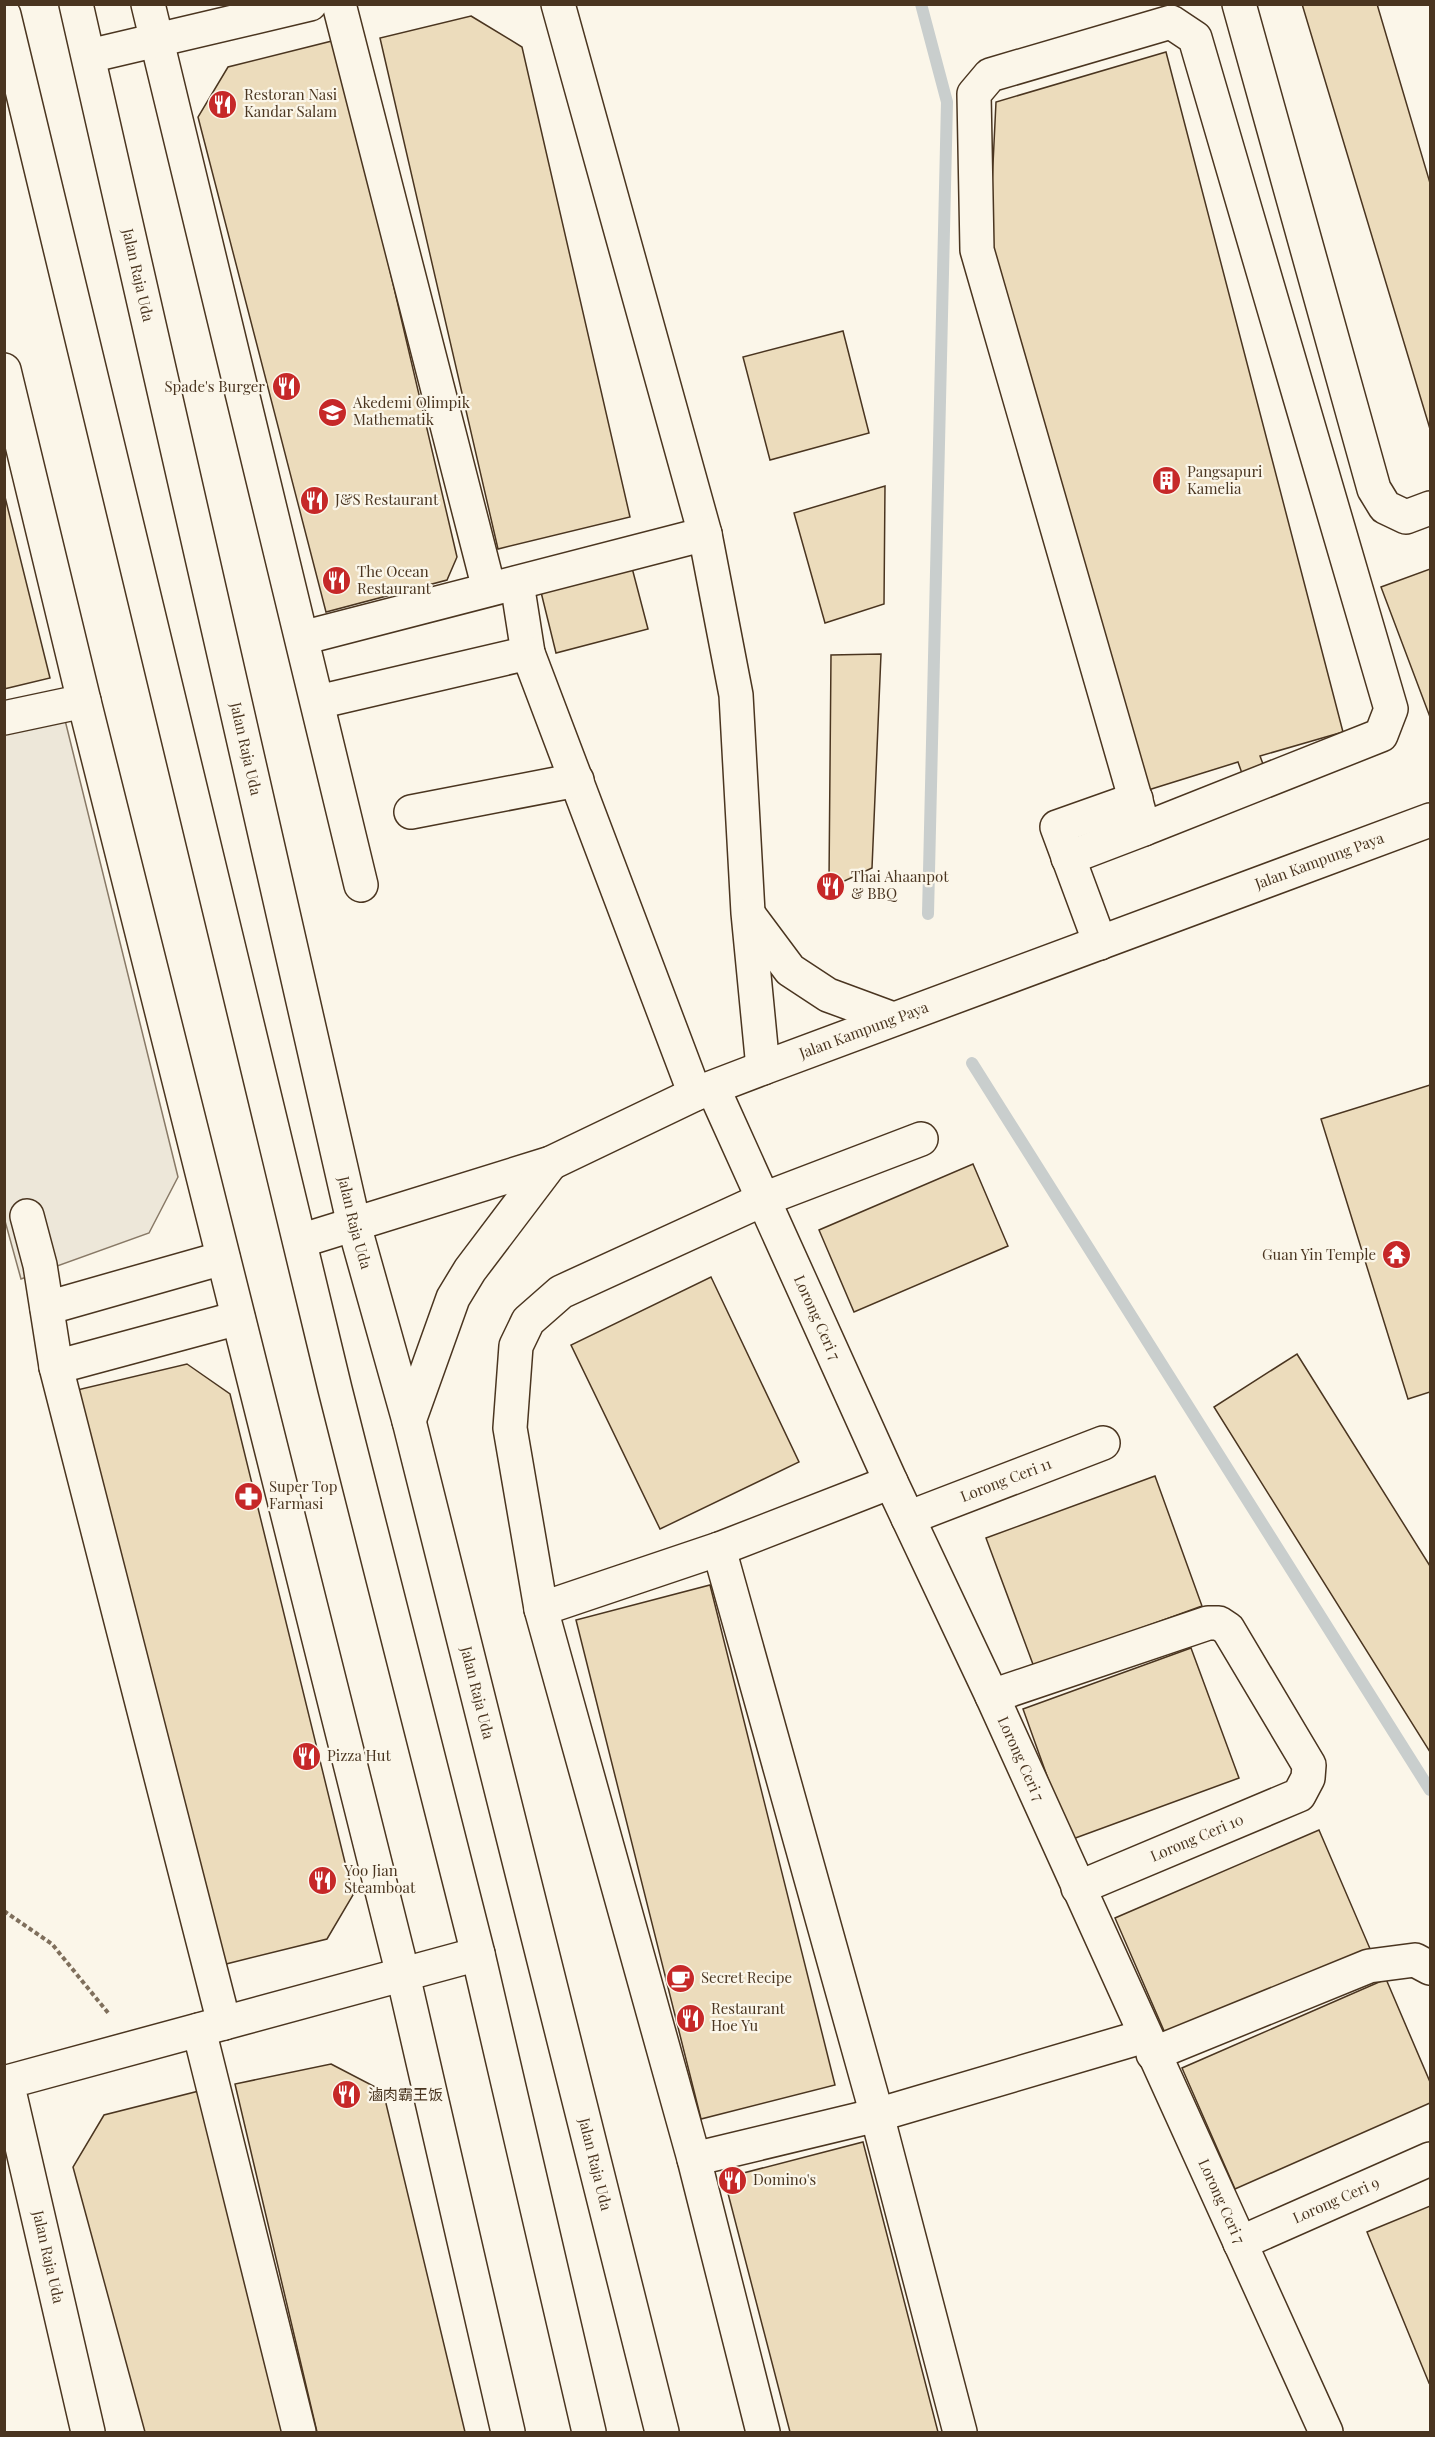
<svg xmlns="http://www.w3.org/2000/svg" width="1435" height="2437" font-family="'Playfair Display','Noto Sans SC',serif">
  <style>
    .parking { fill: #ede7d9; stroke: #887966; stroke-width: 1.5 }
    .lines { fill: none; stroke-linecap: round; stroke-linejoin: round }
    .stream { stroke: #c9cecd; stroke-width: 12 }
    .building { fill: #ecdcbc; stroke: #4a3520; stroke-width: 1.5 }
    .minor-casing { stroke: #4a3520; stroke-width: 36 }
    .major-casing { stroke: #4a3520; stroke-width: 36 }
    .path { stroke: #7f6f5c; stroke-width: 4; stroke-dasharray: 4.5 3; stroke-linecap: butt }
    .minor { stroke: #fbf6e9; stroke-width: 33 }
    .major { stroke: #fbf6e9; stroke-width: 33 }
    .labels { text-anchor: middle; stroke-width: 4.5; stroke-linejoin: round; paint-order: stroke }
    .poi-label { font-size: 15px; fill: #4a3520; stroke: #fbf6e9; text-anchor: start }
    .street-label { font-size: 15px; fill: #4a3520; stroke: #fbf6e9 }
  </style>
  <rect width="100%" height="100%" fill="#fbf6e9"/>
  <path class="parking" d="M63 712 178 1177 149 1233 21 1279 5 1221V729Z"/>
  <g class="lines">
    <path class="stream" d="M921 4 947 102 928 914
      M972 1063 1430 1790"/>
  </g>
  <path class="building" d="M1302 4H1377L1430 183V429Z
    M471 16 522 47 630 517 498 549 380 38Z
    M336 40 457 557 447 580 326 612 198 117 228 67Z
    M1166 52 1343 732 1260 756 1266 772 1244 779 1238 762 1145 791 981 230 990 226 996 102Z
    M843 331 869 433 770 460 743 357Z
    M885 486 884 604 825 623 794 513Z
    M4 493 50 678 4 689Z
    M631 564 648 629 556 653 540 588Z
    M1430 569V717L1381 587Z
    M881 654 872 868 836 885 829 881 831 655Z
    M1430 1085V1392L1408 1399 1321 1119Z
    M973 1164 1008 1246 854 1312 819 1230Z
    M711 1277 799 1462 660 1529 571 1345Z
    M1297 1354 1430 1566V1752L1214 1407Z
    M187 1364 230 1394 353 1895 327 1939 222 1965 77 1390Z
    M1155 1476 1202 1606 1034 1667 986 1538Z
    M710 1585 835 2085 701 2119 576 1620Z
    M1191 1648 1239 1778 1070 1840 1023 1709Z
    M1319 1830 1371 1951 1168 2040 1115 1918Z
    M1386 1979 1430 2082V2103L1235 2189 1182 2068Z
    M331 2064 383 2091 465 2432H317L235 2084Z
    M199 2091 283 2432H145L73 2167 104 2115Z
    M863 2142 938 2432H790L724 2178Z
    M1430 2206V2382L1429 2383 1367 2232Z"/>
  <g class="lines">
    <defs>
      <g id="minor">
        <path d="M148 4 361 885"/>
        <path d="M339 4 489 589"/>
        <path d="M558 4 705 534 736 695 748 913 763 1068"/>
        <path d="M1239 4 1374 489 1385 507 1406 517 1430 508"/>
        <path d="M1171 22 1195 38 1391 709 1381 735 1144 829 977 250 974 94 990 75Z"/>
        <path d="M89 56 310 4"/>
        <path d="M4 370 84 701 403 1975 508 2432"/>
        <path d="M517 583 528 653"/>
        <path d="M302 638 705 534"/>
        <path d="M318 702 528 653 695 1094"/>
        <path d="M4 718 84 701"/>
        <path d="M411 812 577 780"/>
        <path d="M1068 858 1144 829"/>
        <path d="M749 915 790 970 828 995 893 1019"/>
        <path d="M1100 943 1057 827 1136 799"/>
        <path id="s1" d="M713 1088 891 1482 992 1696 1326 2432"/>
        <path d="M27 1216 40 1265 56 1367 224 2023"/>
        <path id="s2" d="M300 1241 551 1163 695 1094 763 1068 1430 820"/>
        <path d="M47 1308 223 1258"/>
        <path d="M56 1367 238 1318"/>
        <path id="s3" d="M908 1518 1103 1443"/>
        <path d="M719 1549 877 2115 960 2432"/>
        <path d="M541 1609 719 1549 891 1482"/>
        <path d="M992 1696 1208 1623H1219L1228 1629 1309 1765 1308 1778 1299 1795 1078 1888"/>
        <path d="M199 2030 299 2432"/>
        <path d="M1153 2054 1369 1966 1415 1960 1430 1968"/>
        <path d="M694 2159 877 2115 1145 2036"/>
        <path id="s4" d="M1240 2243 1430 2159"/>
        <path d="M88 2432 7 2082 478 1954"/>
        <path d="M763 2432 694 2159 541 1609 510 1428 516 1346 528 1321 561 1292 764 1199 921 1139"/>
      </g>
      <g id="major">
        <path id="s5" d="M76 4 354 1225 409 1421 662 2432"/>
        <path d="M4 15 335 1389 478 1954 589 2432"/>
        <path d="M409 1421 453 1298 470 1270 551 1163"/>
      </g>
    </defs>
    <use href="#minor" class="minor-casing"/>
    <use href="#major" class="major-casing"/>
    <path class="path" d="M4 1911 52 1944 109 2014"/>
    <use href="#minor" class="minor"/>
    <use href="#major" class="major"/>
  </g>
  <defs>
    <symbol id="restaurant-disc" viewBox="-11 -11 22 22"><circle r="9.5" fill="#c62828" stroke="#fbf6e9"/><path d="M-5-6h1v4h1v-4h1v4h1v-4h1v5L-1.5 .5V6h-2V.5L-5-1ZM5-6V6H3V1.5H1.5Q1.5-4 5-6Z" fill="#fff"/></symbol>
    <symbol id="school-disc" viewBox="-11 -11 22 22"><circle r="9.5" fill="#c62828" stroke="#fbf6e9"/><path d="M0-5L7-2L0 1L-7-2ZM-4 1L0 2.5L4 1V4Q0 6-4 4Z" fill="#fff"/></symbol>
    <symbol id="building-disc" viewBox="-11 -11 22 22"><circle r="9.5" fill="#c62828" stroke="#fbf6e9"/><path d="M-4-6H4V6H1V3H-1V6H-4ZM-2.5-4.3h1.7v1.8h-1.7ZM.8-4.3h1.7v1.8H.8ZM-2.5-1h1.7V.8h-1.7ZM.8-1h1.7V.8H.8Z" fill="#fff"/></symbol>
    <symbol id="temple-disc" viewBox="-11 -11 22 22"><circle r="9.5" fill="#c62828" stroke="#fbf6e9"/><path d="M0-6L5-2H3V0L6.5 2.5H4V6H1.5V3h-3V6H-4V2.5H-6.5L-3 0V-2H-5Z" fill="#fff"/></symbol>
    <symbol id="pharmacy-disc" viewBox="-11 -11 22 22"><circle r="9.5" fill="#c62828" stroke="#fbf6e9"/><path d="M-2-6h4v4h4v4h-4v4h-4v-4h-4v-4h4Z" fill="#fff"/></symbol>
    <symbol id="cafe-disc" viewBox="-11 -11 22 22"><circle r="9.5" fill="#c62828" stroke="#fbf6e9"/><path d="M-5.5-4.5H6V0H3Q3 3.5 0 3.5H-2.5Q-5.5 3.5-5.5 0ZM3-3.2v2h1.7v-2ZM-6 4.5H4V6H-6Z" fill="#fff"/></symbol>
  </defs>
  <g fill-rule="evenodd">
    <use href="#restaurant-disc" x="206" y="88" width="33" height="33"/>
    <use href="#restaurant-disc" x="270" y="370" width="33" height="33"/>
    <use href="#school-disc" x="316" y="396" width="33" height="33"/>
    <use href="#building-disc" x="1150" y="464" width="33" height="33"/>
    <use href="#restaurant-disc" x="298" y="484" width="33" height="33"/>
    <use href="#restaurant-disc" x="320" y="564" width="33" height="33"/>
    <use href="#restaurant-disc" x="814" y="870" width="33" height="33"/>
    <use href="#temple-disc" x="1380" y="1238" width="33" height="33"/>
    <use href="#pharmacy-disc" x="232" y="1480" width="33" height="33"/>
    <use href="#restaurant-disc" x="290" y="1740" width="33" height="33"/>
    <use href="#restaurant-disc" x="306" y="1864" width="33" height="33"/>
    <use href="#cafe-disc" x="664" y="1962" width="33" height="33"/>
    <use href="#restaurant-disc" x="674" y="2002" width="33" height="33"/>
    <use href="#restaurant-disc" x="330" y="2078" width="33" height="33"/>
    <use href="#restaurant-disc" x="716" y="2164" width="33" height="33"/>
  </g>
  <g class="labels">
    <g class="poi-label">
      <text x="244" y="100">Restoran Nasi<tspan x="244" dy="17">Kandar Salam</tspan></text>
      <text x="265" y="392" text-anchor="end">Spade's Burger</text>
      <text x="353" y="408">Akedemi Olimpik<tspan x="353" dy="17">Mathematik</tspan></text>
      <text x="1187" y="477">Pangsapuri<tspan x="1187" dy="17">Kamelia</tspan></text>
      <text x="335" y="505">J&amp;S Restaurant</text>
      <text x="357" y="577">The Ocean<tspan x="357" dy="17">Restaurant</tspan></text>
      <text x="851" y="882">Thai Ahaanpot<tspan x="851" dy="17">&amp; BBQ</tspan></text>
      <text x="1376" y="1260" text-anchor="end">Guan Yin Temple</text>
      <text x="269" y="1492">Super Top<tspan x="269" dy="17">Farmasi</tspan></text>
      <text x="327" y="1761">Pizza Hut</text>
      <text x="344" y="1876">Yoo Jian<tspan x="344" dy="17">Steamboat</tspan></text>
      <text x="701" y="1983">Secret Recipe</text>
      <text x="711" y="2014">Restaurant<tspan x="711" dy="17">Hoe Yu</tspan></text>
      <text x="368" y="2100">滷肉霸王饭</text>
      <text x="753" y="2185">Domino's</text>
    </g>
    <g class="street-label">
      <text dy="5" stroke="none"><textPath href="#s5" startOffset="278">Jalan Raja Uda</textPath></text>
      <text dy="5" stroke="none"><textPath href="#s5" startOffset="764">Jalan Raja Uda</textPath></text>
      <text dy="5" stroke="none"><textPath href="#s2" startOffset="1089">Jalan Kampung Paya</textPath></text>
      <text dy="5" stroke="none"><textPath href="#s2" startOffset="603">Jalan Kampung Paya</textPath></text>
      <text dy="5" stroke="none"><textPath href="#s5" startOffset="1250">Jalan Raja Uda</textPath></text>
      <text dy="5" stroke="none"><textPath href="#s1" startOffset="252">Lorong Ceri 7</textPath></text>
      <text dy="5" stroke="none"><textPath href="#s3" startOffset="105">Lorong Ceri 11</textPath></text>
      <text dy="5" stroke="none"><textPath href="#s5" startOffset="1736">Jalan Raja Uda</textPath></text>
      <text dy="5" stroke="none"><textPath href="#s1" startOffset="738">Lorong Ceri 7</textPath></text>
      <text transform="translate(1197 1838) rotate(-23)" y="5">Lorong Ceri 10</text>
      <text dy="5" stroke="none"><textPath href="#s5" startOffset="2222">Jalan Raja Uda</textPath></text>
      <text dy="5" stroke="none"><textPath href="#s4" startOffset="105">Lorong Ceri 9</textPath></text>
      <text dy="5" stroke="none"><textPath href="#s1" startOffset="1224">Lorong Ceri 7</textPath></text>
      <text transform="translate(48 2257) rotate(77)" y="5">Jalan Raja Uda</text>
    </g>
  </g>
  <rect width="1435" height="2437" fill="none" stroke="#4a3520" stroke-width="12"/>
</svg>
